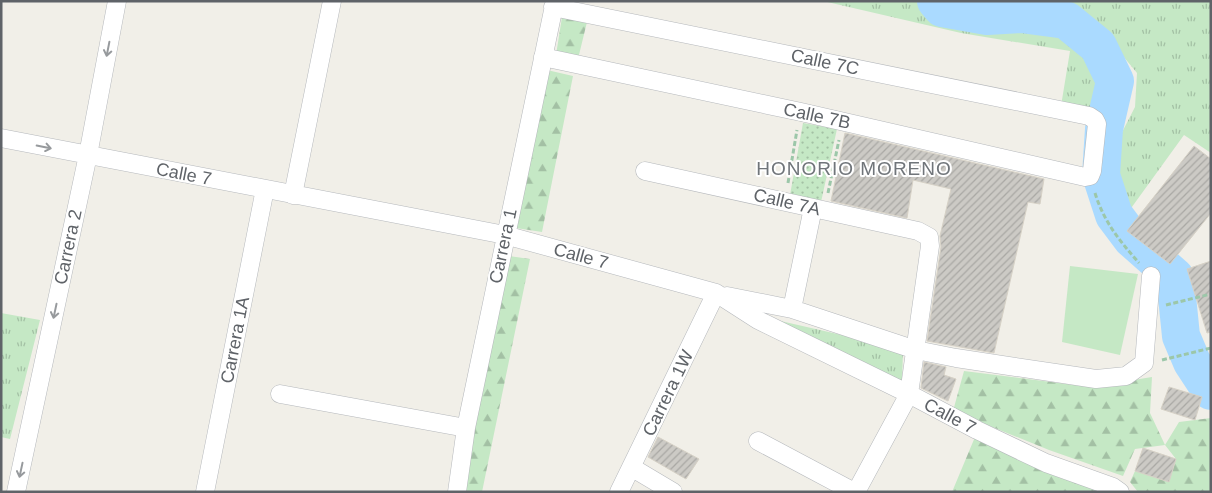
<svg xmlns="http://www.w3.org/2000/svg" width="1212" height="493" font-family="Arial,sans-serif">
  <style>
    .grass { fill: url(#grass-tufts) }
    .forest { fill: url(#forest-firs) }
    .park { fill: url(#park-dots) }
    .pitch { fill: #c5e8c5 }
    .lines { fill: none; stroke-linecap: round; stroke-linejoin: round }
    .river { stroke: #aadaff; stroke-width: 38 }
    .building { fill: url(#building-hatch); stroke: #d6d1c6 }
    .minor-casing { stroke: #b5b8bc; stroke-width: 19 }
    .path { stroke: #9cc7a9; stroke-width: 3; stroke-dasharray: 5 2.5; stroke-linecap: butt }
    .minor { stroke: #fff; stroke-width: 18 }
    .oneway { stroke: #979a9d }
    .labels { text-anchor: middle; stroke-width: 4; stroke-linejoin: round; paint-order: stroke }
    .street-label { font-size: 18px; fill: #5f6368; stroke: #fff }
    .neighbourhood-label { font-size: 19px; letter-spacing: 1px; fill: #70757a; stroke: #fff }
  </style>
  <defs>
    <pattern id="grass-tufts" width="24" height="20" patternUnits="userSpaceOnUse" patternTransform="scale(1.25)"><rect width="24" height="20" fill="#c5e8c5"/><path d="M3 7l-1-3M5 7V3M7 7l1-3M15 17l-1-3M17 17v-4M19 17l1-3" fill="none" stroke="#a3c0a4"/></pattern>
    <pattern id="forest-firs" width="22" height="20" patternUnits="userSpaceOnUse" patternTransform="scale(1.25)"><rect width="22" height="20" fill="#c5e8c5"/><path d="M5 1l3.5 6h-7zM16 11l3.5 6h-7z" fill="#a3c0a4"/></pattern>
    <pattern id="park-dots" width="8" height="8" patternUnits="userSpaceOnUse" patternTransform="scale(1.25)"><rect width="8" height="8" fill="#c5e8c5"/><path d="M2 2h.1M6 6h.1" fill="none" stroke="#a3c0a4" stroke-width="1.8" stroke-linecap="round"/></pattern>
    <pattern id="building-hatch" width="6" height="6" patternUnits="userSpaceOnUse" patternTransform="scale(1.25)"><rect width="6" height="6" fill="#cccac5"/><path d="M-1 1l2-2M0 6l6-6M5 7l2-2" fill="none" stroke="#a9a8a4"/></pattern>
  </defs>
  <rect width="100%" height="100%" fill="#f1efe8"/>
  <path class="grass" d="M823 1H915L938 16 971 23H1046L1071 32 1089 48 1109 82 1096 118 1061 106 1070 51 961 33Z
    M1049 1H1211V153L1184 135 1129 211 1116 187 1115 146 1135 107 1137 73 1094 21Z
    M1 313 40 320 10 439 1 437Z
    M759 316 903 349 902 385Z"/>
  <path class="forest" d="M562 17 587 22 578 59 556 55Z
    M547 70 573 76 542 232 516 228Z
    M509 256 530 259 482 492H461Z
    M964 371 1090 387 1152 377 1150 413 1165 445 1179 422 1211 418V492H1138L1130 482 1135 471 1169 482 1176 459 1165 445 1135 449 1123 476 1049 450 953 411Z
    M975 437 1055 476 1102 492H952Z"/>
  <path class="park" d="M803 123 837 129 821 202 790 195Z"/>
  <path class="pitch" d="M1070 266 1138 274 1120 355 1062 342Z"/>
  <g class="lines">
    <path class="river" d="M936 1 942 8 987 16 1021 14 1066 20 1098 46 1115 81 1104 129 1101 175 1114 215 1132 239 1175 277 1181 336 1192 362 1211 391"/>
  </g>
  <path class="building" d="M845 133 1044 179 1040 204 1028 202 994 353 927 341 941 247 940 236 951 189 913 180 907 218 831 201Z
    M1194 146 1211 159V213L1170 264 1127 231Z
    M1211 261V332L1207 333 1187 269Z
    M924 362 946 367 944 375 956 379 948 401 921 388Z
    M1169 387 1202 397 1195 420 1161 409Z
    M658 437 699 459 686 479 648 457Z
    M1143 448 1176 459 1169 482 1135 471Z"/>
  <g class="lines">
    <defs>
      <path id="minor" d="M543 57 801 112 1085 177 1090 176 1092 171 1097 124 1095 120 1089 116 553 7
        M1 138 505 235 716 293 758 320 909 394 977 430 1046 463 1113 487 1120 492
        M645 171 918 231 929 237 930 246 909 394 856 492
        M293 195 332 1
        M727 296 792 309 916 350 956 358 1096 379 1126 376 1144 363 1151 276
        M792 309 813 208
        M280 394 466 428
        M758 441 854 492
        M631 467 673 492
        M16 492 88 155 117 1
        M205 492 265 189
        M457 492 466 428 555 1
        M619 492 716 293"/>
    </defs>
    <use href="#minor" class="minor-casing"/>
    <path class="path" d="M788 183 797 130
      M828 193 839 140
      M1095 193C1104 222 1119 240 1139 263
      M1166 305 1211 294
      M1162 360 1211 348"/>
    <use href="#minor" class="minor"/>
  </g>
  <defs><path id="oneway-shaft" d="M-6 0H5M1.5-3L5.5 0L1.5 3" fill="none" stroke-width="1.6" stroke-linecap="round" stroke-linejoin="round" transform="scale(1.25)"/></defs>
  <g class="oneway">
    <use href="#oneway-shaft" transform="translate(108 49) rotate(101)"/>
    <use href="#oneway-shaft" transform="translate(44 147) rotate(11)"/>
    <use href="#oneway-shaft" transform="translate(55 311) rotate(102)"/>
    <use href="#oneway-shaft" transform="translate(21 470) rotate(102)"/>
  </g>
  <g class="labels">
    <g class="street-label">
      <text transform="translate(825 62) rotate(12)" y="6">Calle 7C</text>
      <text transform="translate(817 116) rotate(12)" y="6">Calle 7B</text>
      <text transform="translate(184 174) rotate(11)" y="6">Calle 7</text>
      <text transform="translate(787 202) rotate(13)" y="6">Calle 7A</text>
      <text transform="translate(503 246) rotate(-78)" y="6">Carrera 1</text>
      <text transform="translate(68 247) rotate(-78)" y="6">Carrera 2</text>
      <text transform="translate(581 256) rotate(15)" y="6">Calle 7</text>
      <text transform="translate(235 340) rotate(-79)" y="6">Carrera 1A</text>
      <text transform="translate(668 393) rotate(-64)" y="6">Carrera 1W</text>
      <text transform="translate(950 416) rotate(28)" y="6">Calle 7</text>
    </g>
    <g class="neighbourhood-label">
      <text x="854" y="175">HONORIO MORENO</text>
    </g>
  </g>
  <rect width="1212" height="493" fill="none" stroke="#5f6368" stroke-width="5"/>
</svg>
